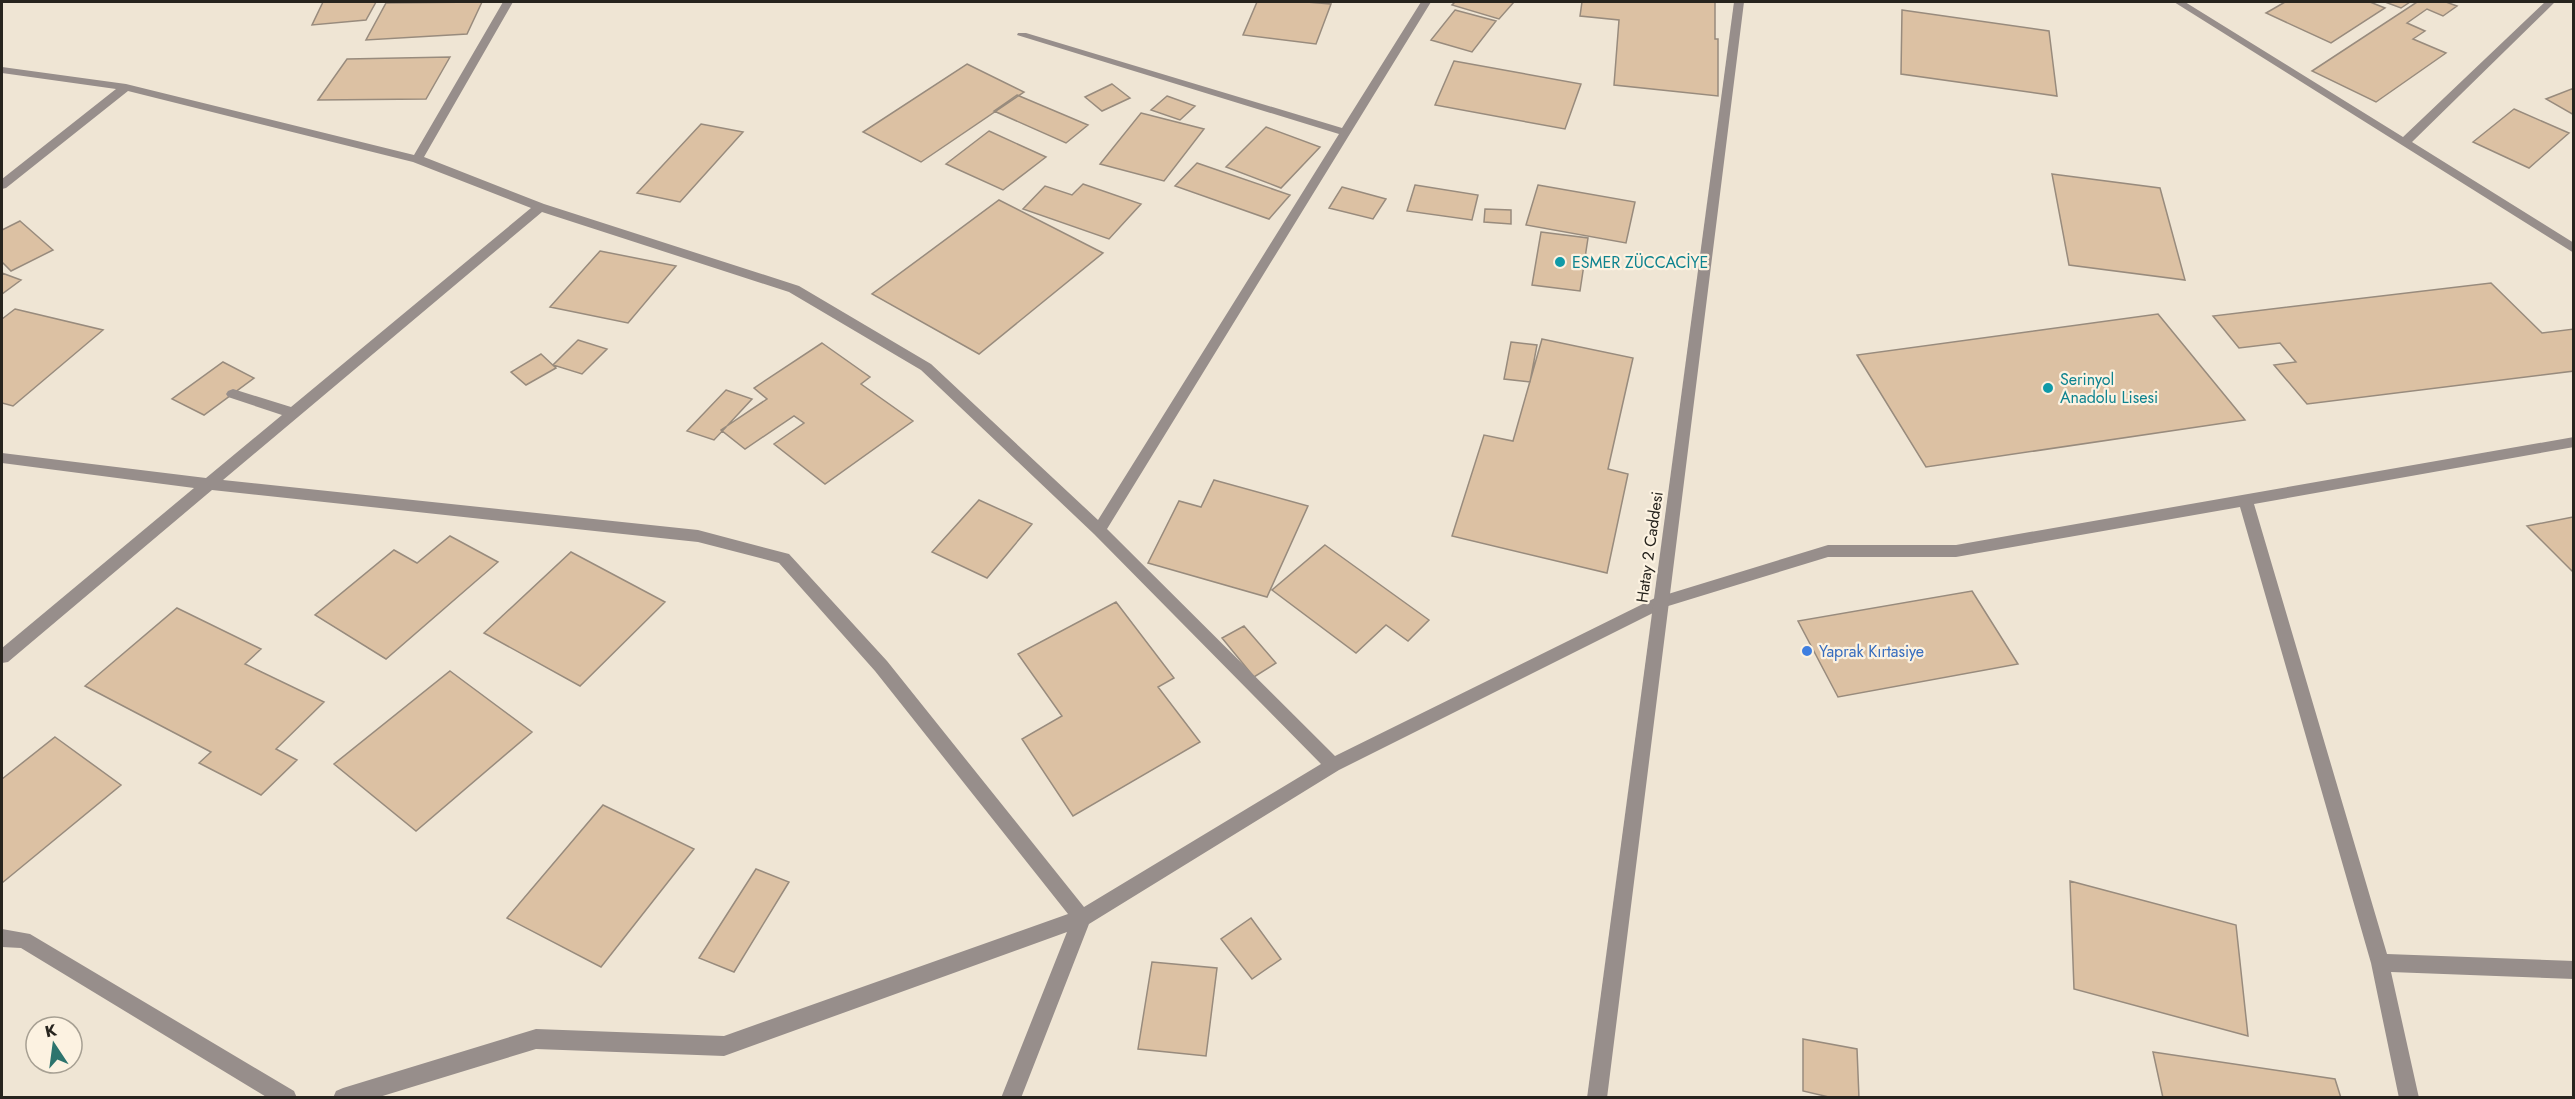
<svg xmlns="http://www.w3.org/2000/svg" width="2575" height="1099" font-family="Jost,sans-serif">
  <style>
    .building { fill: #dcc1a3; stroke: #988b7d; stroke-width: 1.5 }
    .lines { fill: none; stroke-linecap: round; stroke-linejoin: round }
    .minor { fill: #978e8b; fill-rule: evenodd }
    .tertiary { fill: #978e8b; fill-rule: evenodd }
    .culture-dot { fill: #0f9aa8; stroke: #fcf2e1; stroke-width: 2 }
    .shop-dot { fill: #3f7fe0; stroke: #fcf2e1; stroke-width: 2 }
    .labels { text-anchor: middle; stroke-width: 4.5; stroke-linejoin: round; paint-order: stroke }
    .culture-label { font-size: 16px; fill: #0d838f; stroke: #fcf2e1; text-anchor: start }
    .street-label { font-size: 16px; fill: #27241e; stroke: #fcf2e1 }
    .shop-label { font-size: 16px; fill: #366cbe; stroke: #fcf2e1; text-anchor: start }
  </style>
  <rect width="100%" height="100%" fill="#efe5d4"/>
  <path class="building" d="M323 2H376L366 20 312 25Z
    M482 2 467 34 366 40 386 3Z
    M1257 2H1306L1331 4 1316 44 1243 35Z
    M1455 2H1514L1499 19 1452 5Z
    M1582 2H1715V39H1718V96L1614 85 1619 20 1580 16Z
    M2285 2H2370L2385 8 2331 43 2266 13Z
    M2385 2H2410L2401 8Z
    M2417 2H2446L2457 6 2443 16 2427 9 2407 23 2425 31 2413 39 2446 53 2376 102 2312 71Z
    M1455 10 1496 21 1472 52 1431 40Z
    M1902 10 2049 31 2057 96 1901 74Z
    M450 57 426 99 318 100 347 59Z
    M1454 61 1581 84 1565 129 1435 105Z
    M967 64 1024 92 921 162 863 132Z
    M1112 84 1130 98 1102 111 1085 97Z
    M2574 88V115L2546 99Z
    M1017 95 1088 125 1066 143 994 111Z
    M1167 96 1195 106 1180 120 1151 110Z
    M2514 109 2569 133 2529 168 2473 142Z
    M1141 113 1204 129 1164 181 1100 164Z
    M701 124 743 132 680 202 637 193Z
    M1266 127 1320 147 1281 188 1226 167Z
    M989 131 1046 157 1003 190 946 164Z
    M1197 163 1290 195 1269 219 1175 186Z
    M2052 174 2160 188 2185 280 2069 265Z
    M1083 184 1141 204 1109 239 1023 209 1045 186 1072 195Z
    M1415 185 1478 195 1472 220 1407 211Z
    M1538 185 1635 202 1626 243 1526 225Z
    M1342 187 1386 199 1373 219 1329 208Z
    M999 200 1103 253 979 354 872 294Z
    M1485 209 1511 210V224L1484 222Z
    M20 221 53 250 11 271 2 262V230Z
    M1541 232 1588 238 1580 291 1532 285Z
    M600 251 676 266 628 323 550 307Z
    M2 273 21 280 2 294Z
    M2491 283 2542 333 2574 329V371L2307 404 2274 365 2296 362 2280 343 2239 348 2213 316Z
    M15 309 103 330 13 406 2 403V319Z
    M2158 314 2245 420 1926 467 1857 355Z
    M1542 339 1633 358 1608 469 1628 474 1607 573 1452 536 1484 435 1513 441Z
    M578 340 607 349 582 374 553 365Z
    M1511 342 1537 345 1530 382 1504 379Z
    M822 343 870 377 861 384 913 421 825 484 774 444 804 423 794 416 745 449 721 430 767 399 754 388Z
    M541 354 556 368 526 385 511 372Z
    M223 362 254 378 204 415 172 399Z
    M726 390 752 399 714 440 687 431Z
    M1214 480 1308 506 1267 597 1148 563 1179 501 1201 507Z
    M979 500 1032 524 987 578 932 552Z
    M2573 517H2574V573L2527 526Z
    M450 536 498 562 386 659 315 615 394 550 417 563Z
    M1325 545 1429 620 1408 641 1386 625 1356 653 1272 590Z
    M571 552 665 602 580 686 484 633Z
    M1972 591 2018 664 1838 697 1798 621Z
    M1116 602 1174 678 1158 687 1200 742 1073 816 1022 739 1062 716 1018 654Z
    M177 608 261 649 245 664 324 702 276 749 297 760 261 795 199 763 211 752 85 686Z
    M1244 626 1276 663 1254 677 1222 638Z
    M450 671 532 732 416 831 334 764Z
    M55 737 121 785 2 883V779Z
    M603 805 694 849 601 967 507 918Z
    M756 869 789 882 734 972 699 958Z
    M2070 881 2236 925 2248 1036 2074 989Z
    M1251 918 1281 959 1252 979 1221 939Z
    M1152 962 1217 968 1206 1056 1138 1049Z
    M1803 1039 1857 1049 1859 1098H1833L1803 1091Z
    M2153 1052 2335 1079 2341 1098H2163Z"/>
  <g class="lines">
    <path class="minor" d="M503 2H513L424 157 544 204 799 286 931 364 1098 520 1339 134 1017 35 1018 33H1026L1342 128 1421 2H1431L1107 529 1335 756 1655 598 1828 545H1956L2574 437V447L2254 504 2387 954 2574 961V979L2391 972 2419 1098H2399L2371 963 2240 507 1956 557H1828L1665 607 1339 770 1089 924 1021 1098H1001L1067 932 724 1056 536 1049 376 1098H333L336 1091 343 1088 536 1029 724 1036 1068 914 875 671 779 563 698 542 212 490 8 662 2 663V648L194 488 2 463V453L206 478 282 415 228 397 226 394 228 391 233 389 291 407 531 208 413 162 128 91 6 188 2 189V179L116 89 2 73V67L126 84 414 155ZM542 212 789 292 921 370 1094 534 1321 764 1084 907 887 661 789 554 698 530 223 480Z
      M2174 2H2185L2403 137 2545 2H2555L2412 142 2574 243V253Z
      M2 929 30 934 294 1091 297 1098H268L21 948 2 947Z"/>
    <path class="tertiary" d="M1734 2H1744L1607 1098H1587Z"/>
  </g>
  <g class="culture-dot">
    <circle cx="1560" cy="262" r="6"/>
    <circle cx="2048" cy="388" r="6"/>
  </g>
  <circle class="shop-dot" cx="1807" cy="651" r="6"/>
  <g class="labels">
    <g class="culture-label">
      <text x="1572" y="268">ESMER ZÜCCACİYE</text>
      <text x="2060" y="385">Serinyol<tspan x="2060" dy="18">Anadolu Lisesi</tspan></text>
    </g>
    <g class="street-label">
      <text transform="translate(1649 547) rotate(-82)" y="6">Hatay 2 Caddesi</text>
    </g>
    <g class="shop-label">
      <text x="1819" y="657">Yaprak Kırtasiye</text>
    </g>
  </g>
  <rect width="2575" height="1099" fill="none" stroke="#27241e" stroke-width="6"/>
  <g transform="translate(54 1045) rotate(347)"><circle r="28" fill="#fcf2e1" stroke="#a7a093" stroke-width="1.5"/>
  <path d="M0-4.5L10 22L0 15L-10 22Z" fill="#2d746d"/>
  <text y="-9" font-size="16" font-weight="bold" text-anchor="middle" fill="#27241e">K</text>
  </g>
</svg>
